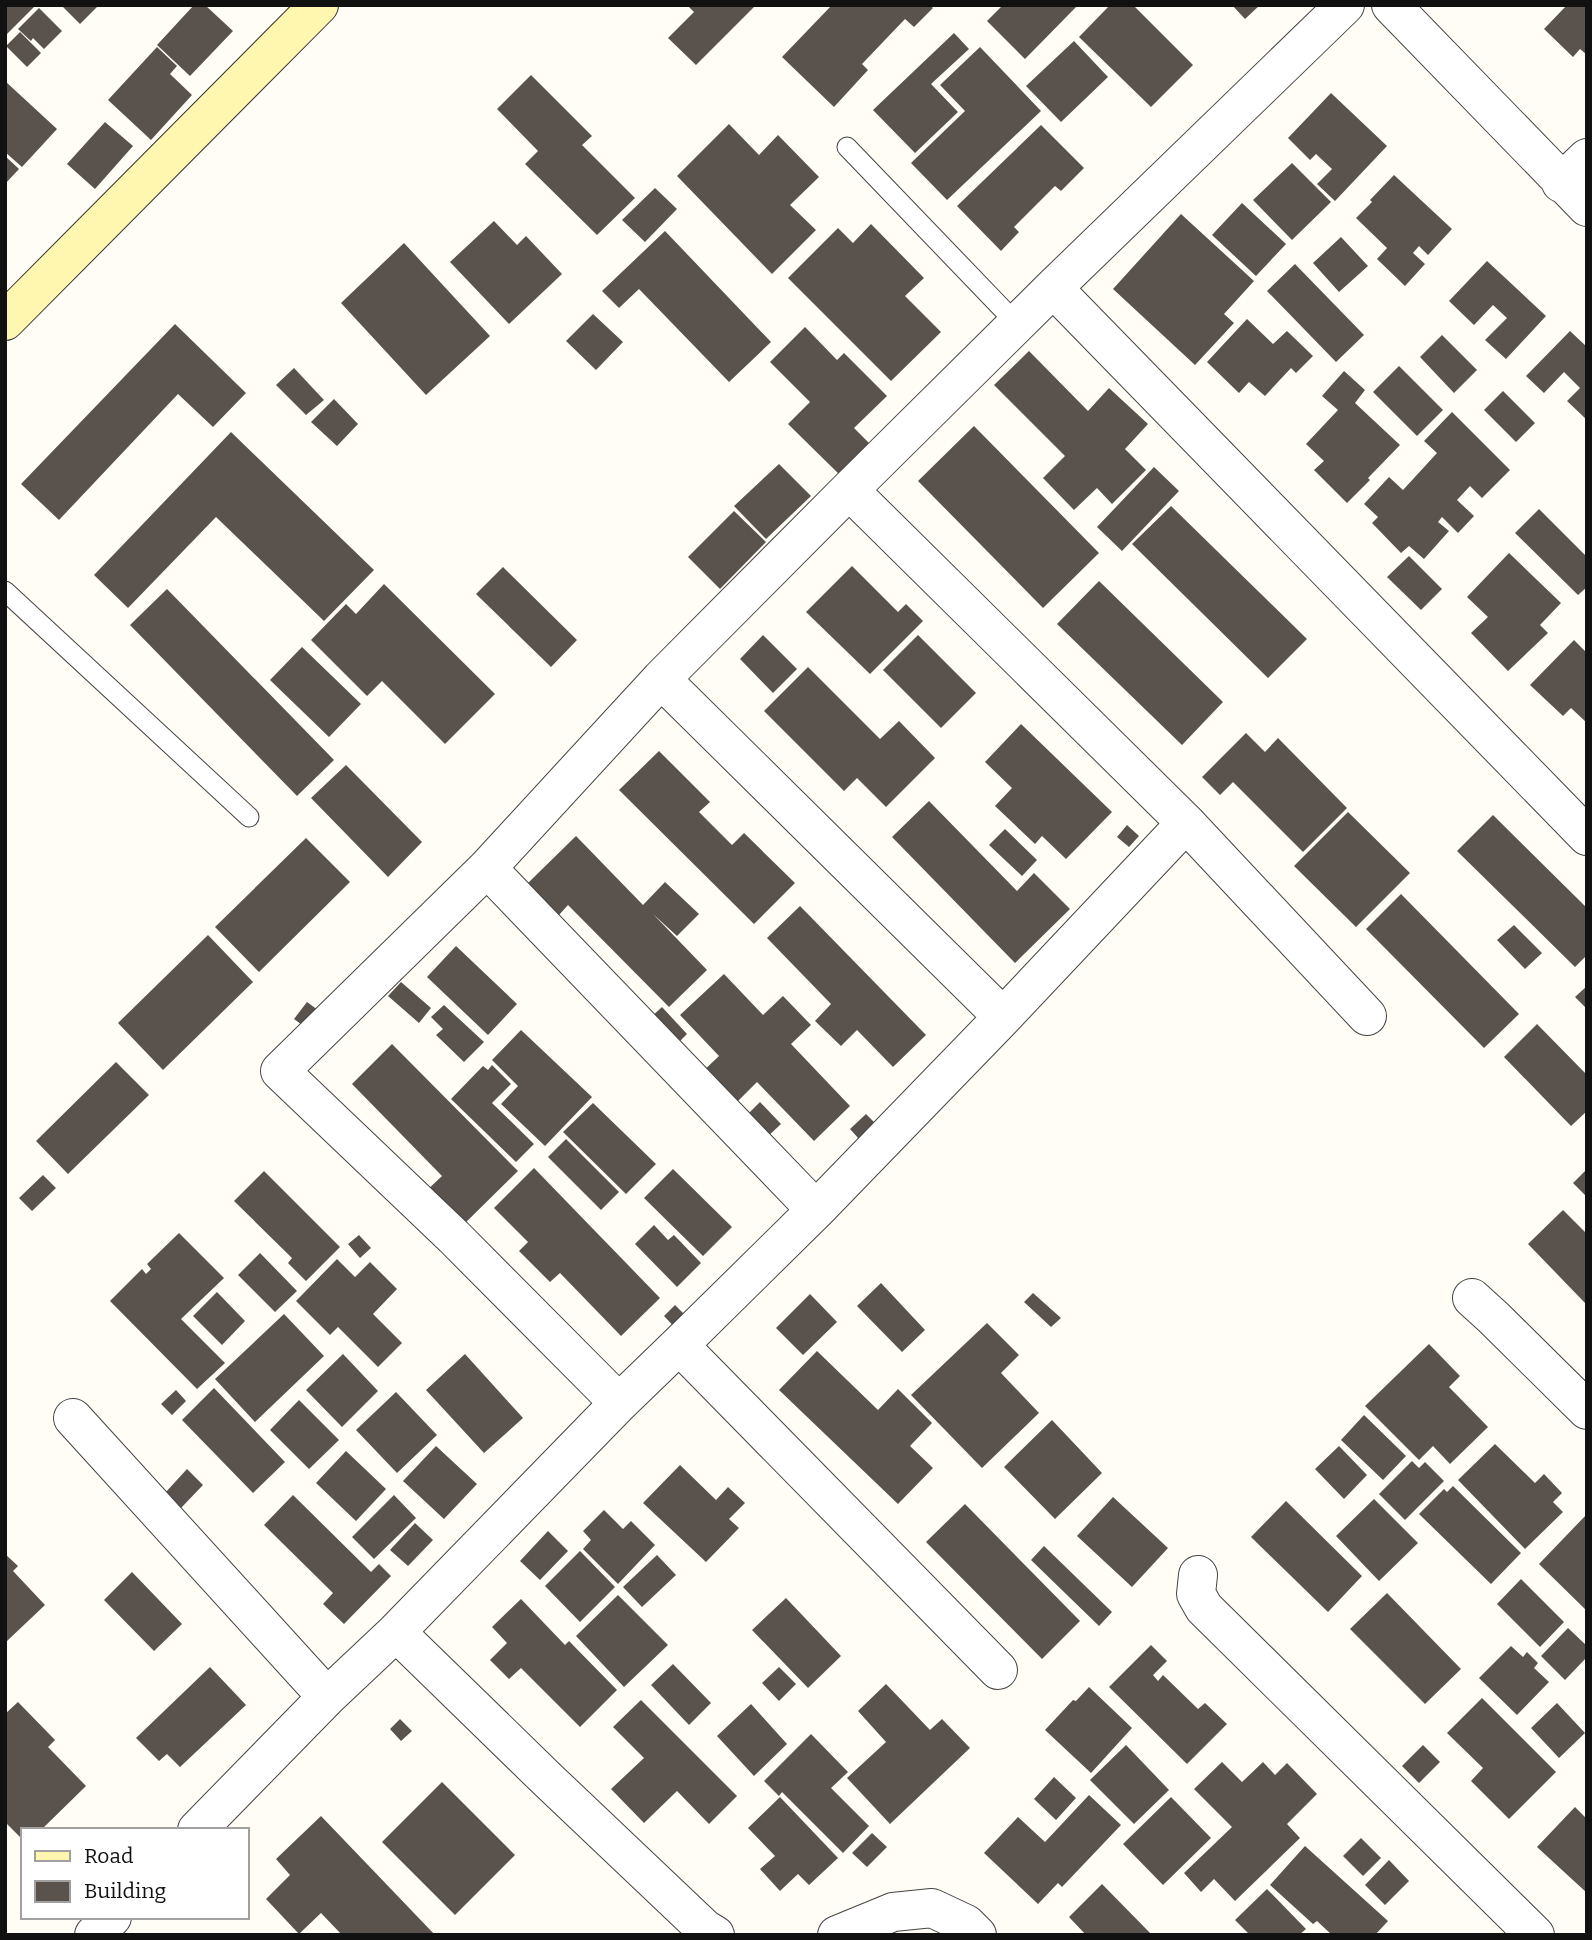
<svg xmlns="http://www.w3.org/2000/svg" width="1592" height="1940" font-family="Bitter,serif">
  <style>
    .building { fill: #5a524d }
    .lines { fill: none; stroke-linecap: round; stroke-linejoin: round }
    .lane-casing { stroke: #444; stroke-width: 21 }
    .street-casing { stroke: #444; stroke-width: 40 }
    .secondary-casing { stroke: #333; stroke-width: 40 }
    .lane { stroke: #fff; stroke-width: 19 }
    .street { stroke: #fff; stroke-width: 38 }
    .secondary { stroke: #fff6b0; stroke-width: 38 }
  </style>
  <rect width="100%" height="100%" fill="#fffdf5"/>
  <path class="building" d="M5 5H36L5 36Z
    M61 5H99L80 24Z
    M194 5H205L233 31 190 76 157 45Z
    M687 5H756L696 65 668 38 694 12Z
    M832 5H930L933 8 914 27 905 19 862 64 868 70 834 107 782 57Z
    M1003 5H1078L1025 59 987 21Z
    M1110 5H1133L1193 65 1151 107 1079 37Z
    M1232 5H1260L1245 19Z
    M1567 5H1587V55L1580 49 1573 57 1544 29Z
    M39 8 62 31 44 49 33 38 31 41 18 29Z
    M20 32 41 53 27 67 6 46Z
    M954 33 969 49 931 84 958 112 915 153 873 110Z
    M1074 41 1108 77 1061 122 1026 86Z
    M157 47 177 66 170 74 192 95 151 140 108 100Z
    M980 47 1041 111 947 200 911 163 965 111 940 85Z
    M531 75 592 136 582 145 635 198 597 235 525 164 538 151 497 109Z
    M5 81 57 129 22 167 5 152Z
    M1331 93 1387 146 1335 201 1317 184 1332 169 1316 154 1310 160 1288 138Z
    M105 122 133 146 95 189 67 164Z
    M729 124 759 155 778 135 819 177 790 205 816 230 772 274 677 176Z
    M1041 125 1084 168 1061 191 1055 186 1014 227 1019 232 1001 251 957 206Z
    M5 156 19 169 5 184Z
    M1292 163 1331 202 1292 240 1253 200Z
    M1394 175 1452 229 1428 255 1419 246 1413 253 1425 264 1405 286 1377 259 1387 248 1356 218 1372 202 1370 200Z
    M655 188 677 209 645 242 622 220Z
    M1242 203 1286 244 1256 276 1212 235Z
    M1181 214 1254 281 1224 314 1234 323 1195 365 1113 289Z
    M494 221 517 245 526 236 562 274 509 324 450 262Z
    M871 224 924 278 905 296 941 332 891 381 788 278 838 228 853 243Z
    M665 231 771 342 729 382 639 289 619 308 602 291Z
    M1341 237 1368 266 1339 292 1313 263Z
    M404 243 490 336 426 395 341 303Z
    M1487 261 1546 316 1506 359 1485 340 1507 318 1493 305 1474 325 1449 301Z
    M1295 264 1364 335 1336 362 1267 291Z
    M593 314 623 342 596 370 566 341Z
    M1247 319 1273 344 1287 331 1313 356 1296 373 1291 368 1265 396 1249 382 1239 393 1207 362Z
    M175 324 246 393 213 427 178 394 59 520 21 484Z
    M805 327 837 360 844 353 887 396 854 428 874 448 844 479 788 424 810 402 770 362Z
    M1570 331 1587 347V420L1567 401 1580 388 1564 372 1544 393 1526 376Z
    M1442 335 1477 370 1454 393 1420 357Z
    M1029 351 1088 411 1109 388 1148 424 1125 449 1146 470 1112 504 1097 488 1074 510 1043 478 1065 456 994 385Z
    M1399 366 1443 410 1417 436 1373 392Z
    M294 368 324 400 306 415 276 385Z
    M1344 371 1365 390 1355 403 1400 445 1368 478 1370 480 1347 503 1314 470 1324 461 1306 444 1338 410 1322 396Z
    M1503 391 1535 423 1516 442 1484 410Z
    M334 399 358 424 337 446 311 422Z
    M1452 412 1510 470 1482 498 1470 486 1457 500 1474 516 1458 533 1442 517 1438 522 1449 531 1424 559 1409 546 1401 553 1372 523 1378 517 1364 504 1389 477 1403 490 1437 453 1424 441Z
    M974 426 1099 553 1043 608 918 481Z
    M231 432 374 570 324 621 216 517 128 608 94 575Z
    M779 464 811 496 766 539 734 506Z
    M1154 467 1179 491 1122 551 1097 527Z
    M1171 506 1307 639 1268 678 1132 544Z
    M1539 509 1587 557V587L1578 595 1515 533Z
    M734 511 766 542 720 589 688 557Z
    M1509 553 1561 603 1540 625 1548 633 1508 671 1471 633 1488 617 1467 597Z
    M1409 556 1442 589 1421 610 1387 577Z
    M852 566 898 612 906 604 923 621 870 674 806 612Z
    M503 567 577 640 551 667 476 594Z
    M1099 581 1223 702 1182 745 1057 624Z
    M384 584 495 694 445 744 382 681 367 696 311 640 346 604 356 614Z
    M167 589 334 760 297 796 130 625Z
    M763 635 797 669 773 693 740 659Z
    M918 635 976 693 941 728 883 670Z
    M1574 640 1587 653V723L1571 708 1563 716 1530 685Z
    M302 647 361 704 329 737 270 680Z
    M808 667 880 739 899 721 935 758 886 807 857 778 844 791 764 711Z
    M1021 724 1112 812 1066 859 1042 836 1035 844 995 806 1012 788 985 762Z
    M1246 733 1265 752 1278 738 1347 808 1303 852 1233 782 1220 795 1202 777Z
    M659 751 710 802 699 812 732 845 744 833 795 883 754 924 619 790Z
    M346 765 422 842 388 877 311 798Z
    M929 801 1017 891 1034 873 1070 909 1015 963 892 837Z
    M1348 812 1410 873 1356 927 1294 866Z
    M1493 815 1587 908V955L1575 967 1457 851Z
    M1127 825 1139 836 1129 847 1117 837Z
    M1005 829 1037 860 1022 876 989 845Z
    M576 836 643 905 665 882 699 914 677 936 653 914 707 970 669 1007 568 905 559 915 528 883Z
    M306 838 350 882 259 972 215 927Z
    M1401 894 1519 1014 1484 1048 1366 929Z
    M800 906 926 1035 893 1067 857 1030 841 1046 815 1021 831 1004 767 938Z
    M1514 925 1542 953 1525 969 1497 940Z
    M208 935 253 982 163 1070 118 1023Z
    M456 946 517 1004 488 1035 427 977Z
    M724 974 763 1015 783 996 811 1025 791 1044 850 1106 814 1141 757 1082 731 1108 699 1075 719 1056 680 1015Z
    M401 982 431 1008 419 1023 388 996Z
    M1587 986V1009L1575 997Z
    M307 1002 322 1013 309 1030 294 1019Z
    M444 1005 484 1042 464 1062 436 1035 443 1029 431 1017Z
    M662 1007 687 1034 674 1047 648 1020Z
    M1537 1024 1587 1075V1111L1571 1126 1504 1057Z
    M521 1030 592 1097 545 1146 501 1104 518 1086 492 1060Z
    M392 1044 518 1171 458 1230 423 1194 442 1176 352 1084Z
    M116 1062 149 1095 68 1174 36 1141Z
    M492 1065 511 1084 492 1103 534 1144 516 1162 451 1099 483 1066 488 1070Z
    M760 1102 781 1124 765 1139 744 1118Z
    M593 1103 656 1164 626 1194 563 1132Z
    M866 1114 875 1123 868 1149 850 1129Z
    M566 1139 619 1192 601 1210 548 1157Z
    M534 1168 660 1298 621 1336 560 1273 550 1282 519 1251 528 1242 494 1208Z
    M673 1169 732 1227 703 1256 644 1198Z
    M1587 1169V1197L1573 1183Z
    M264 1171 340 1247 306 1281 288 1263 292 1258 234 1201Z
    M43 1175 56 1188 32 1211 19 1198Z
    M1563 1210 1587 1234V1305L1528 1244Z
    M654 1225 668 1240 674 1235 701 1263 677 1287 635 1244Z
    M179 1233 224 1278 181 1319 225 1363 197 1389 110 1301 142 1269 146 1274 151 1269 147 1264Z
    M359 1235 371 1248 360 1258 348 1244Z
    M260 1253 297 1291 275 1312 238 1275Z
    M337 1259 355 1277 370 1262 397 1289 373 1314 402 1343 378 1367 338 1327 330 1335 296 1301Z
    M881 1283 925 1330 902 1352 857 1306Z
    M217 1292 245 1321 222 1345 193 1316Z
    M1033 1293 1061 1318 1051 1327 1024 1302Z
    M810 1294 837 1322 803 1355 776 1328Z
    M675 1305 691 1321 679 1332 664 1316Z
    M284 1314 324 1356 255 1422 215 1379Z
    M987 1323 1019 1355 1001 1373 1039 1413 982 1468 911 1395Z
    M1429 1344 1460 1376 1449 1387 1488 1427 1450 1464 1433 1446 1419 1460 1365 1406Z
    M817 1351 878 1410 898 1389 932 1423 910 1446 933 1468 898 1504 779 1390Z
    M343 1354 378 1391 342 1427 306 1390Z
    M465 1354 523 1418 484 1453 426 1390Z
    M214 1388 285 1462 253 1493 182 1420Z
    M176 1390 186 1401 172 1415 161 1404Z
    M396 1392 437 1435 397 1473 356 1430Z
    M299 1400 339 1440 309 1469 270 1430Z
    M1364 1415 1406 1456 1383 1480 1341 1440Z
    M1052 1420 1102 1473 1055 1519 1004 1467Z
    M1495 1444 1535 1483 1544 1474 1562 1493 1553 1502 1563 1512 1525 1549 1458 1480Z
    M436 1446 477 1484 444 1519 403 1481Z
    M1339 1446 1367 1475 1344 1499 1315 1469Z
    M346 1451 386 1489 356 1521 316 1483Z
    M1412 1461 1419 1468 1425 1462 1444 1481 1405 1520 1379 1494Z
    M680 1465 716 1500 728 1487 745 1503 729 1519 739 1528 706 1562 643 1503Z
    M187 1469 203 1485 181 1508 165 1493Z
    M1453 1486 1521 1553 1491 1584 1419 1514 1444 1489 1447 1492Z
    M293 1495 371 1572 379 1564 391 1576 344 1624 323 1604 333 1593 264 1525Z
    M394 1495 416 1518 374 1559 352 1537Z
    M1113 1497 1168 1548 1132 1587 1077 1536Z
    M1374 1499 1418 1543 1379 1581 1336 1536Z
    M1286 1501 1362 1576 1328 1612 1251 1537Z
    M965 1504 1080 1621 1042 1659 926 1542Z
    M604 1510 623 1529 631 1521 655 1545 618 1584 583 1549 591 1540 583 1531Z
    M1587 1514V1611L1539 1564Z
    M415 1523 433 1540 408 1566 390 1550Z
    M548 1531 568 1551 540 1580 520 1561Z
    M1044 1546 1112 1612 1099 1626 1031 1560Z
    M580 1551 615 1587 580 1622 545 1586Z
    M5 1554 18 1566 13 1571 45 1605 7 1641 5 1639Z
    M657 1555 676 1575 642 1607 623 1587Z
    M132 1572 182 1624 154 1651 104 1600Z
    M1521 1579 1564 1622 1540 1647 1497 1604Z
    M1387 1593 1461 1669 1425 1704 1350 1629Z
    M618 1595 668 1645 624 1687 576 1636Z
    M786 1598 841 1656 808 1688 752 1630Z
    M521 1599 565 1645 569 1641 617 1690 580 1727 521 1668 509 1679 490 1660 507 1643 492 1627Z
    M1568 1628 1587 1646V1657L1565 1680 1541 1656Z
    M1151 1645 1167 1661 1153 1675 1158 1681 1163 1675 1198 1709 1205 1703 1227 1724 1187 1764 1109 1687Z
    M1511 1646 1523 1657 1527 1652 1538 1663 1534 1668 1549 1682 1517 1715 1479 1678Z
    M673 1664 711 1703 689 1725 651 1685Z
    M210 1667 246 1705 180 1767 167 1754 159 1761 136 1738Z
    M779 1667 796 1684 779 1701 762 1683Z
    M886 1684 930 1730 942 1719 970 1748 890 1824 847 1778 886 1742 858 1711Z
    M1089 1687 1132 1728 1091 1773 1045 1730 1073 1700 1076 1701Z
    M1482 1698 1556 1772 1509 1819 1471 1781 1483 1768 1447 1733Z
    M641 1700 737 1796 709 1824 677 1791 644 1823 611 1789 644 1758 613 1727Z
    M18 1702 55 1740 48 1747 86 1786 41 1830H23V1840L5 1822V1714Z
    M1557 1703 1585 1733 1559 1758 1531 1728Z
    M751 1704 787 1744 754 1776 717 1736Z
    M400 1719 412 1731 401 1741 390 1729Z
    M811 1734 848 1772 831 1788 869 1826 843 1853 782 1792 779 1796 764 1781Z
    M1126 1745 1169 1790 1134 1824 1090 1780Z
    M1423 1745 1440 1762 1419 1783 1402 1766Z
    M1222 1762 1242 1782 1263 1762 1275 1775 1287 1763 1317 1794 1287 1824 1300 1838 1235 1901 1214 1879 1201 1892 1184 1873 1232 1827 1194 1789Z
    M1054 1777 1076 1798 1056 1820 1034 1799Z
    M442 1782 515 1855 455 1915 382 1842Z
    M1089 1795 1121 1825 1062 1887 1058 1883 1038 1904 984 1853 1018 1817 1045 1842Z
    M780 1797 838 1858 809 1885 798 1874 780 1891 760 1869 775 1856 748 1828Z
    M1171 1797 1211 1838 1163 1885 1123 1844Z
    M1575 1807 1587 1819V1893L1537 1847Z
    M321 1816 435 1935H342L321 1913 299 1934 266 1899 290 1875 276 1859Z
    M872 1833 887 1847 867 1867 852 1853Z
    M1361 1838 1381 1858 1363 1876 1343 1856Z
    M1305 1846 1388 1921 1375 1935H1332L1317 1921 1313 1924 1270 1885Z
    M1389 1860 1409 1881 1385 1905 1365 1885Z
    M1102 1884 1152 1935H1086L1069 1917Z
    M1267 1889 1306 1929 1299 1935H1250L1235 1920Z"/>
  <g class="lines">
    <defs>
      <path id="lane" d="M847 147 1017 324
        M5 591 249 817"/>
      <path id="street" d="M1391 5 1587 207
        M1561 183 1587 158
        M1053 288 1587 836
        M849 490 1186 823
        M661 679 1003 1017
        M487 868 816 1210
        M1472 1298 1494 1318 1587 1410
        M679 1345 998 1670
        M619 1403 454 1237 280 1071 487 868 661 679 849 490 1053 288 1345 5
        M73 1418 327 1697
        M1198 1575 1196 1594 1204 1608 1535 1935
        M396 1632 549 1781 705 1929 715 1935
        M197 1830 327 1697 396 1632 619 1403 679 1345 816 1210 1003 1017 1186 823 1367 1016
        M94 1935 112 1917
        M837 1935 893 1912 932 1908 966 1924 977 1935"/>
      <path id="secondary" d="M5 321 319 5"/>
    </defs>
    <use href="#lane" class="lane-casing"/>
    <use href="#street" class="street-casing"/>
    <use href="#secondary" class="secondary-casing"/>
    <use href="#lane" class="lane"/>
    <use href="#street" class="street"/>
    <use href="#secondary" class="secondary"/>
  </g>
  <rect width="1592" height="1940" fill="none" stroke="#111111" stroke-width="14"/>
  <rect x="21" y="1828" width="228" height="91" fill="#ffffff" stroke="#a0a0a0" stroke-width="2"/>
  <rect x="35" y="1851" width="35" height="10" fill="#fff6b0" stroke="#a0a0a0" stroke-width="2"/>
  <text x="84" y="1863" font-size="21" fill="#111111">Road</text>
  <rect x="35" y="1881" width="35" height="21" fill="#5a524d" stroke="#a0a0a0" stroke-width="2"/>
  <text x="84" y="1898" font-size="21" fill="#111111">Building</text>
</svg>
